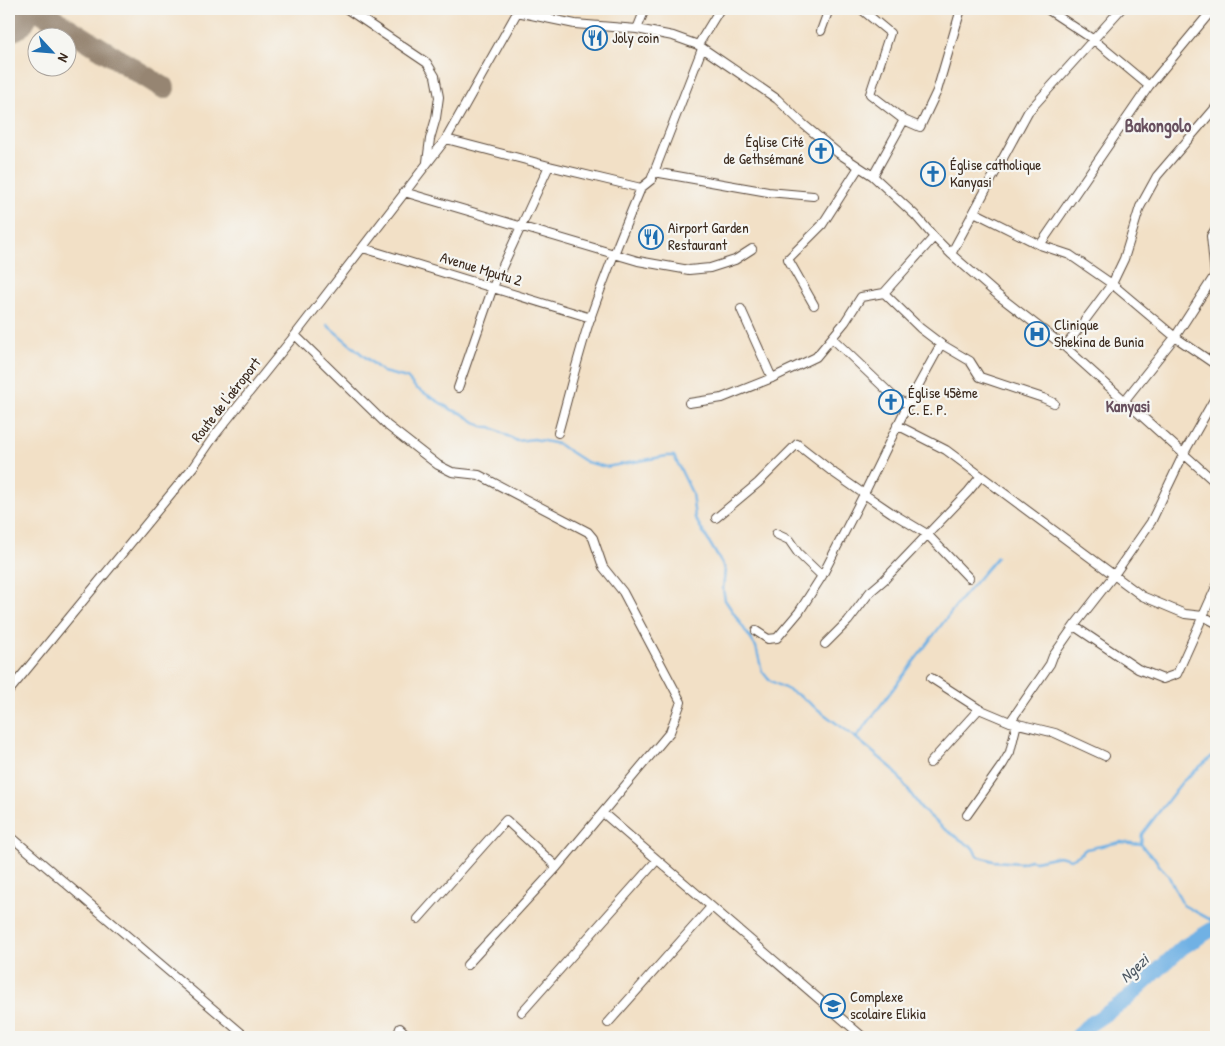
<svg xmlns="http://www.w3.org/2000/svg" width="1225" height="1046" font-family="'Patrick Hand',sans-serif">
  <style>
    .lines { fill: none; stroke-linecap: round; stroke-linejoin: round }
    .stream { stroke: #70b1e4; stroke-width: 2.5 }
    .river { stroke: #70b1e4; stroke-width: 15 }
    .taxiway { stroke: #968572; stroke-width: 22 }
    .runway { stroke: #968572; stroke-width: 55 }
    .minor-casing { stroke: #564537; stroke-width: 10 }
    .minor { stroke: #fff; stroke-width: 8 }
    .labels { text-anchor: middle; stroke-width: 4.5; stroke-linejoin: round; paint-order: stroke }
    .poi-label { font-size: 15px; fill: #3b2a1e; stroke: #f6f6f2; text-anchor: start }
    .street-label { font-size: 15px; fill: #3b2a1e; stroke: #f6f6f2 }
    .neighbourhood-label { font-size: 16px; font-weight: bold; fill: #68515f; stroke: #f6f6f2 }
    .water-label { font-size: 16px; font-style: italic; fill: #4e5963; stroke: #f6f6f2 }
    .quarter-label { font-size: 18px; font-weight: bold; fill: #68515f; stroke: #f6f6f2 }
  </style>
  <rect width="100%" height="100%" fill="#f6f6f2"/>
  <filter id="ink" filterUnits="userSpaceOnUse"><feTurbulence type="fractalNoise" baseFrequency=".02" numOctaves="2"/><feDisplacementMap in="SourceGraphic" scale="10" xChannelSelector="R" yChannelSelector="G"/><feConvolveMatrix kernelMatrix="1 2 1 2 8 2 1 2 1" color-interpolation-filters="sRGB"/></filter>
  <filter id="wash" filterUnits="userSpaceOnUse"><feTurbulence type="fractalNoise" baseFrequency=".0096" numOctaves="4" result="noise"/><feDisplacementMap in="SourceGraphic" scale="20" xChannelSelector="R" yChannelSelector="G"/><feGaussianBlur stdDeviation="1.12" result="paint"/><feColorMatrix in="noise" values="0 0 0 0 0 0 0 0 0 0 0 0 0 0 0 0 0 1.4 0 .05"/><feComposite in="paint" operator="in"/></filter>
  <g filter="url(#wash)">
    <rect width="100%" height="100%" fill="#f2e0c6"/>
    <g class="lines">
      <path class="stream" d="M327 325 383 372 407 378 416 388 452 410 461 413 483 427H491L517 441 534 439 558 444 586 462 606 467 667 456H674L692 493 695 518 725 569 723 589 725 600 756 647 762 671 769 680 800 696 856 738 893 769 921 808 943 828 973 848 977 856 993 861 1021 863 1030 860 1035 861 1059 856 1071 859 1079 855 1086 849 1121 842 1141 844 1147 852 1154 857 1159 865 1168 875 1183 905 1216 923
        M856 738 961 599 997 557
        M1141 844 1142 834 1182 782 1216 753"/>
      <path class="river" d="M1077 1037 1086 1027 1126 1000 1183 947 1216 927"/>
      <path class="taxiway" d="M33 9 38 10 50 17 164 88
        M11 11 16 9"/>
      <path class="runway" d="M9 14 12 9"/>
    </g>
  </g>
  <g filter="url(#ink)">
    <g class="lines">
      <defs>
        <path id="minor" d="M347 9 427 63 435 76 439 97 436 118 430 139 427 162
          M861 9 890 33 870 94 904 120
          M1047 9 1094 40 1149 86
          M517 12 575 24 637 29 673 36 698 45 777 99 803 124 838 153 873 176 915 215 934 237 951 254 999 296 1065 347 1216 483
          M637 29 645 9
          M821 31 829 9
          M698 45 720 9
          M446 139 549 166 641 188 651 180 702 49
          M654 172 768 192 813 196
          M873 176 904 120 920 127 937 91 961 9
          M404 192 638 261 689 270 710 268 735 260 752 249
          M974 212 1040 245 1070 255 1112 284 1175 337 1216 365
          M1040 245 1149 86 1213 9
          M363 248 591 318
          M951 254 1028 112 1121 9
          M884 293 920 328 941 344 970 361 980 377 1043 398 1054 403
          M814 305 788 259 822 225 859 167
          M741 309 772 378
          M295 335 388 426 438 465 452 472 479 475 588 532 593 538 603 567 623 592 681 702 670 732 557 867 467 965
          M832 338 896 399 908 404
          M1065 347 1112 284 1124 259 1140 207 1157 176 1216 107
          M458 388 493 287 549 166
          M1125 400 1175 337 1215 275 1211 236 1216 228
          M689 403 722 398 772 378 816 357 845 322 861 297 884 293 934 237
          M897 425 946 450 1142 596 1185 614 1203 616 1216 623
          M558 433C569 394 578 355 591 316 606 273 623 231 641 188
          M716 518 758 483 797 444 834 473 864 494 892 513 927 534 969 578
          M776 534 789 540 798 553 822 576
          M1074 626 1138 669 1163 679 1177 674 1216 587
          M756 631 768 639 777 638 799 612 822 576 864 494 908 404 941 344
          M825 644 848 621 870 592 884 580 968 492 981 476
          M931 678 979 709 1010 722 1055 733 1105 756
          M9 691 193 467 215 435 295 335 446 139 519 9
          M1010 722 1050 664 1053 656 1074 626 1114 575 1151 522 1184 453 1216 396
          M930 763 979 709
          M603 813 863 1037
          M967 815 1003 764 1010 752 1017 723
          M9 835 246 1037
          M418 919 506 820 557 867
          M522 1012 657 860
          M608 1023 711 907
          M397 1037 400 1028 409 1037"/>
      </defs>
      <use href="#minor" class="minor-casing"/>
      <use href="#minor" class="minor"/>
    </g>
  </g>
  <defs>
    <symbol id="restaurant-ring" viewBox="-11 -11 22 22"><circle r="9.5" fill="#f6f6f2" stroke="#1f6fb2" stroke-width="1.5"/><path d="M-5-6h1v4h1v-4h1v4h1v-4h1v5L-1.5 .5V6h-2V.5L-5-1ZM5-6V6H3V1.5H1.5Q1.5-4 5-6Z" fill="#1f6fb2"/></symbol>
    <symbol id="church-ring" viewBox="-11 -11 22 22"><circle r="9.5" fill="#f6f6f2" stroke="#1f6fb2" stroke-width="1.5"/><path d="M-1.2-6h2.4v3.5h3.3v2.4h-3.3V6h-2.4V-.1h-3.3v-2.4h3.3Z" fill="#1f6fb2"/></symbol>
    <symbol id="hospital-ring" viewBox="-11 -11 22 22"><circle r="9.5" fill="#f6f6f2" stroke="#1f6fb2" stroke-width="1.5"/><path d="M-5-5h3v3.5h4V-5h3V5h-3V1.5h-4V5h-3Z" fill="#1f6fb2"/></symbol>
    <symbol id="school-ring" viewBox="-11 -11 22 22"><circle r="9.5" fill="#f6f6f2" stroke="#1f6fb2" stroke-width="1.5"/><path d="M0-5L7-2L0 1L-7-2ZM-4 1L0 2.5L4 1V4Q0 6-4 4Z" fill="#1f6fb2"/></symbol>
  </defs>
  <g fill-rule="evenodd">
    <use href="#restaurant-ring" x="581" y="24" width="28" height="28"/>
    <use href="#church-ring" x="807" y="137" width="28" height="28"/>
    <use href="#church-ring" x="919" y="160" width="28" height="28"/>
    <use href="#restaurant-ring" x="637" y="223" width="28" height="28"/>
    <use href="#hospital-ring" x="1023" y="320" width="28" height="28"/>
    <use href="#church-ring" x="877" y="388" width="28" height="28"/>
    <use href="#school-ring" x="819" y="992" width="28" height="28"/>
  </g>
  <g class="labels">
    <g class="poi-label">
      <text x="612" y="43">Joly coin</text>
      <text x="804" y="147" text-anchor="end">Église Cité<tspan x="804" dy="17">de Gethsémané</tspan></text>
      <text x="950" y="170">Église catholique<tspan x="950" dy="17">Kanyasi</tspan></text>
      <text x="668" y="233">Airport Garden<tspan x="668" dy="17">Restaurant</tspan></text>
      <text x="1054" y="330">Clinique<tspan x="1054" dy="17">Shekina de Bunia</tspan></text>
      <text x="908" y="398">Église 45ème<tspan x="908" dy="17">C. E. P.</tspan></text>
      <text x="850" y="1002">Complexe<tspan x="850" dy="17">scolaire Elikia</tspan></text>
    </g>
    <g class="street-label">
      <text transform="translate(481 269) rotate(17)" y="5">Avenue Mputu 2</text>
      <text transform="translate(226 400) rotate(-52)" y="5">Route de l'aéroport</text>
    </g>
    <g class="neighbourhood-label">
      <text x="1128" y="412">Kanyasi</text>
    </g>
    <g class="water-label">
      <text transform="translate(1134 968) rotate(-43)" y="6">Ngezi</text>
    </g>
    <g class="quarter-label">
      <text x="1158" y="132">Bakongolo</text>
    </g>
  </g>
  <rect width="1225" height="1046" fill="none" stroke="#f6f6f2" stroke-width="30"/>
  <g transform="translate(52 52) rotate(116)"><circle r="24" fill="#f6f6f2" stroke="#aba49d"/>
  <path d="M0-4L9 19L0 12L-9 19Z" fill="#1f6fb2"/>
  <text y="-8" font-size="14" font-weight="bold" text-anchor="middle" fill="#3b2a1e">N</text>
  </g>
</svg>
